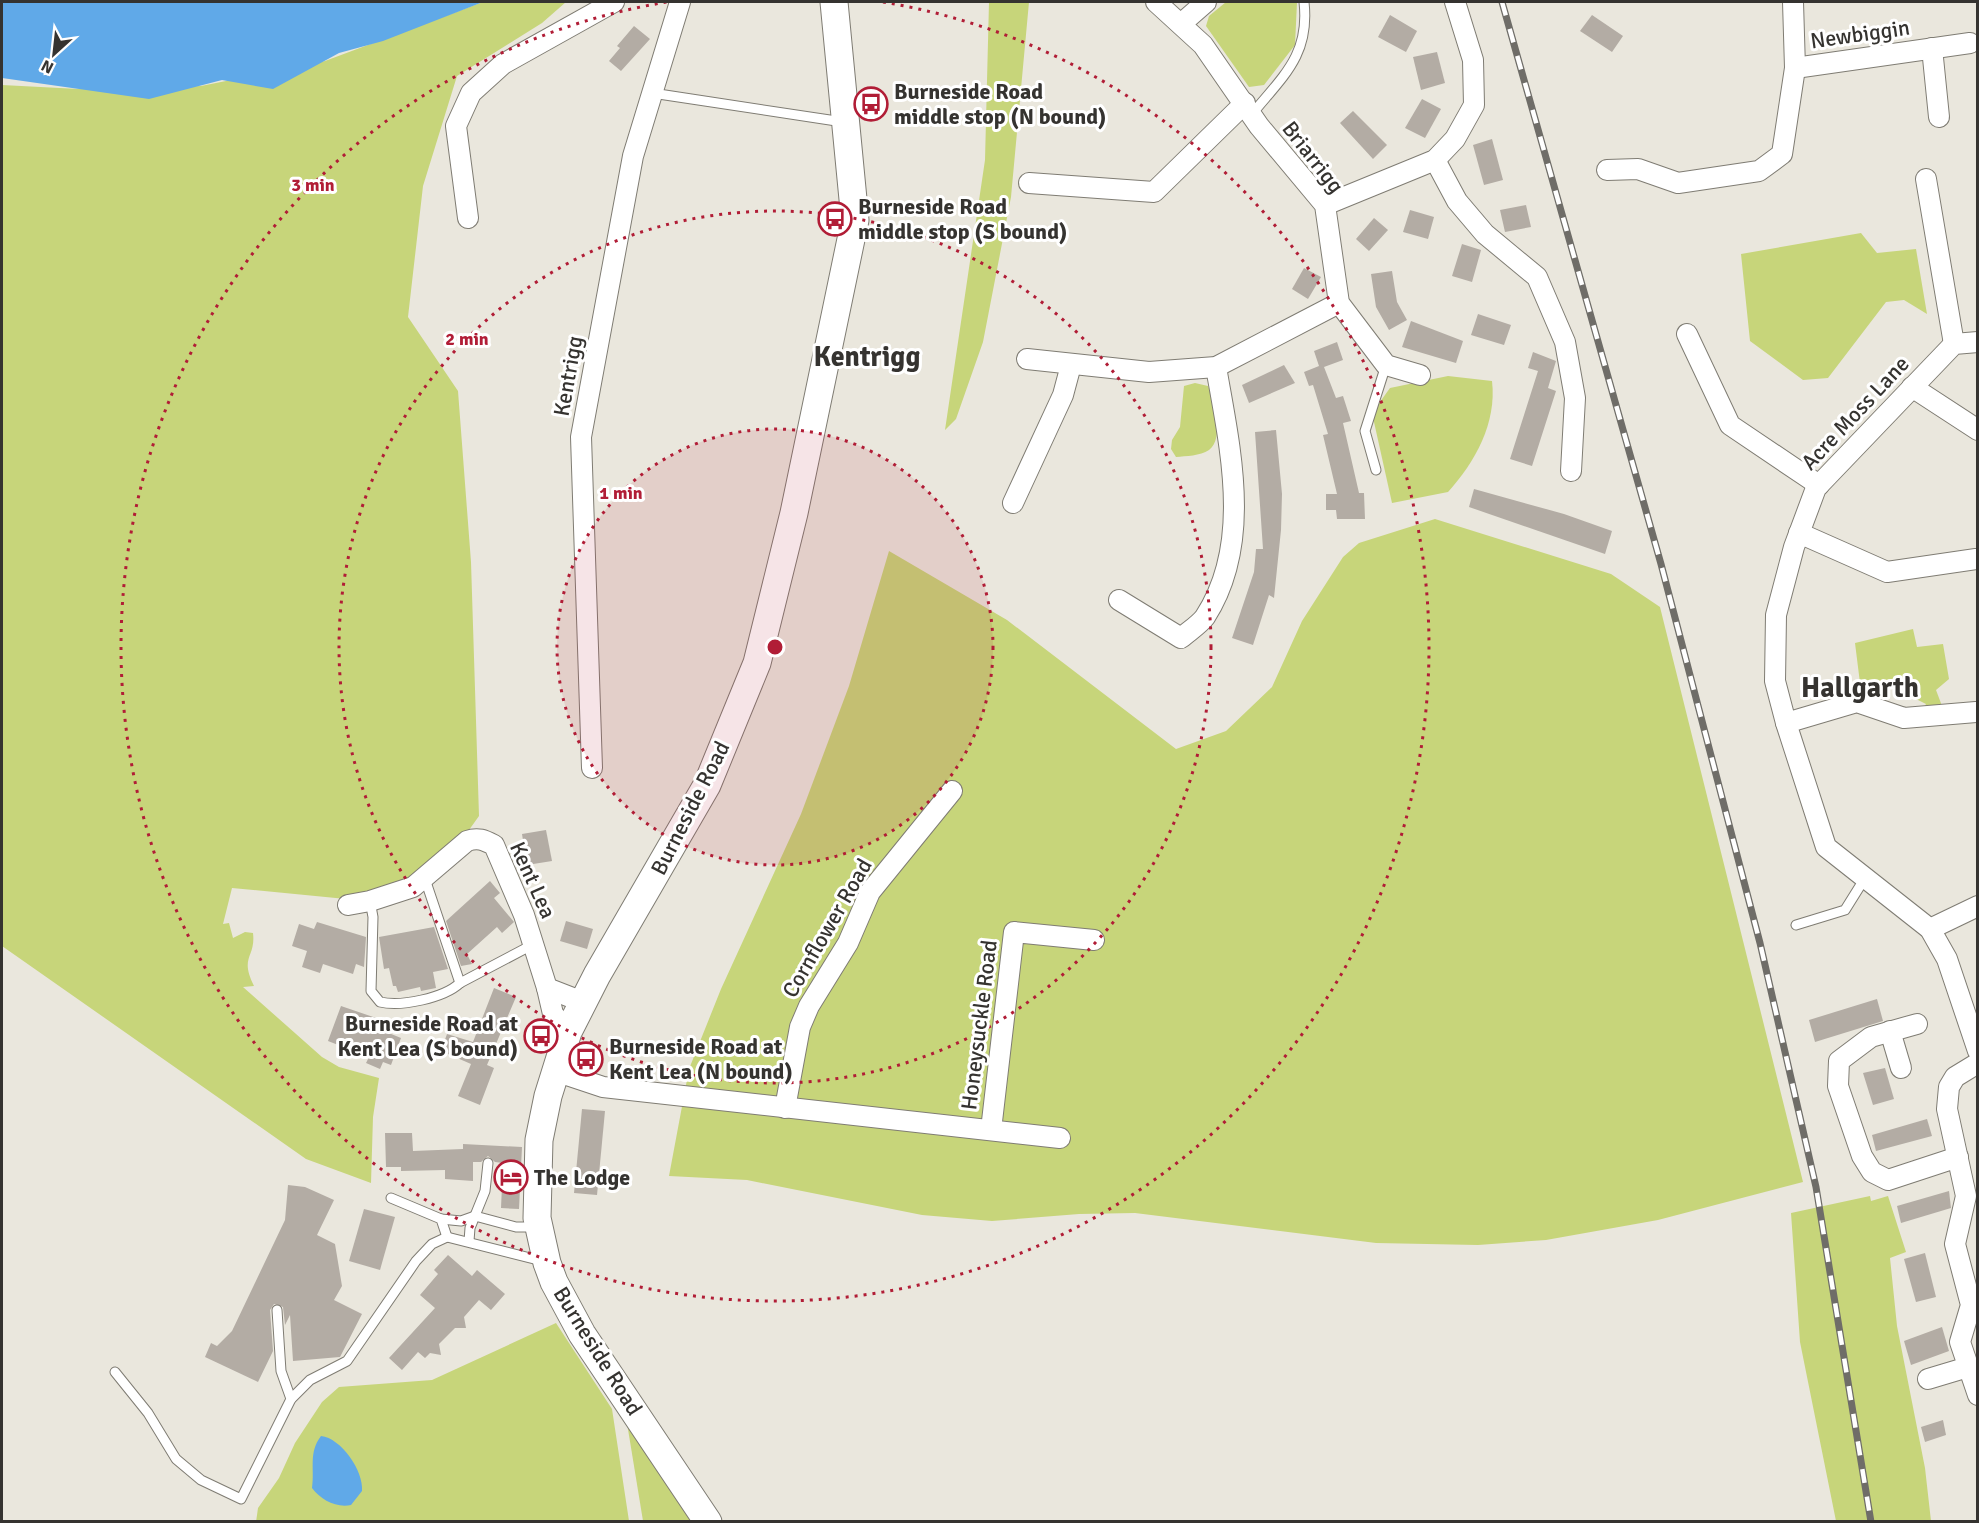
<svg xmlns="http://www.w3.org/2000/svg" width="1979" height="1523" viewBox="0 0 1979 1523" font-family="Signika,sans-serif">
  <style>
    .green { fill: #c7d57a }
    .water { fill: #60a9e8 }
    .building { fill: #b3aca4 }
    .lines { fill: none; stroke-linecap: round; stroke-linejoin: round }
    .lane-casing { stroke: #7f7c73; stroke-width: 11 }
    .street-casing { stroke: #7f7c73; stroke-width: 22 }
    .secondary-casing { stroke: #7f7c73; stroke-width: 29 }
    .lane { stroke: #fff; stroke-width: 9 }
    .street { stroke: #fff; stroke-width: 20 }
    .secondary { stroke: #fff; stroke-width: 27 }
    .rail-casing { stroke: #6f6d68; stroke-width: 7 }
    .rail { stroke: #fff; stroke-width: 4.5; stroke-dasharray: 14; stroke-linecap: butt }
    .ring { fill: none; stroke: #b11d36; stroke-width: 3; stroke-dasharray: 3 6 }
    .labels { text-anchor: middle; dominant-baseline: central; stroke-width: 6; stroke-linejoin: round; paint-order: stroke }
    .street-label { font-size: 22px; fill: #353330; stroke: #fff }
    .poi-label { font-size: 22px; font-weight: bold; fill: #353330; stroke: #fff; text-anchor: start }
    .district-label { font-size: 28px; font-weight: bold; fill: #353330; stroke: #fff }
    .centre { fill: #b11d36; stroke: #fff; stroke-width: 3 }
    .ring-label { font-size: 18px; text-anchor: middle; font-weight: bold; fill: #b11d36; stroke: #fff; stroke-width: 6; stroke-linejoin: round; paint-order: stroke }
  </style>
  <rect width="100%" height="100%" fill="#eae7dd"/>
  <g class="green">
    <path d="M483,2h83l-24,21 -85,53 -34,110 -15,131 50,74 13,171 8,254 -10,14 -58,51 -65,18 -114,-11 -9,36 6,-1 4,15 12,-6 8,1c3,25 -14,23 1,53l-11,1 79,70 17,10 40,11 -6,39 -2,66 -65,-24 -304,-213v-861l77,4 122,-3 124,-25z"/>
    <path d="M989,2h40l-18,195 -28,145 -27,77 -11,11 40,-270z"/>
    <path d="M1226,2h71l-2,43 -31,40 -15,2 -43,-61 3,-10z"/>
    <path d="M1861,233l16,20 39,-4 11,65 -23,-14 -18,2 -58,76 -25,2 -53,-39 -9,-87z"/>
    <path d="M1448,376l44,5c5,42 -17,81 -44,111l-56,11 -20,-90 18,-25z"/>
    <path d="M1195,383l13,3c6,15 17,52 1,64 -9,6 -23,6 -33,7l-5,-8 1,-9 8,-13 4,-41z"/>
    <path d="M1435,519l176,55 49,33 143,575 -145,38 -112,20 -68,5 -102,-2 -241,-30 -56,1 -87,7 -70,-6 -175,-35 -78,-4 20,-107 32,-80 80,-175 48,-128 40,-135 118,69 169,129 50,-18 46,-44 30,-66 41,-64 16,-14z"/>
    <path d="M1913,629l4,18 26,-3 6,35 -13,11 6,16 -21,7 5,-9 -38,-19 -11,16 -15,-2 -7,-56z"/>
    <path d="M1870,1196l1,5 17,-5 18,56 -16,6 7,68 28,142 6,53h-95l-36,-179 -9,-129z"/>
    <path d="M556,1323l56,86 17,112 -373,1 2,-14 21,-30 16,-35 27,-41 17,-15 93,-7z"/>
    <path d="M626,1417l65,104h-48z"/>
  </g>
  <g class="water">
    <path d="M2,2h481l-100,39 -44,12 -66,36 -51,-9 -73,19 -147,-21z"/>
    <path d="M321,1436c20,2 43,35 41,55l-11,14c-15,3 -30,-5 -39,-17 3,-19 -4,-35 9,-52z"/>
  </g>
  <g class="building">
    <path d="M1390,15l27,16 -11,21 -28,-15z"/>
    <path d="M1592,15l31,21 -11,16 -32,-21z"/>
    <path d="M634,26l16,13 -29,32 -12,-10 11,-13 -3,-2z"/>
    <path d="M1437,52l8,31 -24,7 -8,-33z"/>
    <path d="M1422,99l19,10 -16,29 -20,-10z"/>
    <path d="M1353,111l34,34 -14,14 -33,-36z"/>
    <path d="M1492,139l11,41 -19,5 -11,-40z"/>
    <path d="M1526,205l5,22 -26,5 -5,-22z"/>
    <path d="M1410,210l24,7 -6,22 -25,-7z"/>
    <path d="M1374,218l14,12 -19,21 -13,-12z"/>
    <path d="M1462,244l19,6 -9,32 -20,-6z"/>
    <path d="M1304,268l17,9 -13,22 -16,-10z"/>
    <path d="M1392,271l5,31 10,18 -18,10 -13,-23 -5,-33z"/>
    <path d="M1478,314l33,11 -7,20 -33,-10z"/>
    <path d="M1411,321l52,20 -7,22 -54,-16z"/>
    <path d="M1337,342l6,18 -19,7 12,31 7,-2 8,25 -8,2 16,70h5l1,26h-28l-1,-9h-10v-16h11l-14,-59 5,-1 -15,-49 -4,1 -5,-14 15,-6 -5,-15z"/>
    <path d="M1533,352l23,9 -8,27 8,3 -24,75 -22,-7 28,-88 -10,-3z"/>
    <path d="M1284,365l11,18 -46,20 -7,-18z"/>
    <path d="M1276,430l6,64 -1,36 -7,68 -5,-3 -16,50 -21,-7 22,-66 2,-23h7l-8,-117z"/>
    <path d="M1474,489l90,25 48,17 -7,23 -136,-47z"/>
    <path d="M546,830l6,31 -25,4 -5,-31z"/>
    <path d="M490,881l10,12 -6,5 20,24 -12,11 -5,-6 -30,27 5,10 -11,2 -15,-45z"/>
    <path d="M566,921l27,8 -6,20 -27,-8z"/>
    <path d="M317,922l49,15 -2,30 -8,-3 -3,10 -30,-10 -3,9 -18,-6 5,-16 -15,-5 7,-22 15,5z"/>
    <path d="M434,927l14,42 -15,3 3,16 -15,3 -1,-4 -22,5 -2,-6h-3l-4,-18 -5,1 -5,-32z"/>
    <path d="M494,988l22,9 -29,68 7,3 -14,37 -22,-9 13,-32 -30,-13 6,-17 26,8z"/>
    <path d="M1877,999l6,22 -68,21 -6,-22z"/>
    <path d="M341,1006l41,14 -3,9 22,9 -10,27 -8,-3 -3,7 -14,-6 3,-6 -41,-16z"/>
    <path d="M1885,1068l9,31 -21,6 -10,-32z"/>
    <path d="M582,1109l23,2 -8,84 -23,-2z"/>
    <path d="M1927,1119l5,17 -56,15 -4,-16z"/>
    <path d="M385,1133h27l1,18 50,-2v-5l59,3 -3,62 -18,-1 2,-45 -8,-1 -7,-6 -7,6h-8v19l-28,-2v-9l-44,1v-4h-15z"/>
    <path d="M288,1185l17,2 29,13 -17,35 18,9 7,42 -8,14 28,14 -22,43 -47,4 -3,-46 -5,10 -2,-18 -9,-3 -4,6 3,41 -15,31 -53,-25 6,-14 6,3 15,-15 53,-111z"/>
    <path d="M1949,1191l2,17 -50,15 -4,-17z"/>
    <path d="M364,1209l31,8 -15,53 -31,-9z"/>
    <path d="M1925,1253l11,44 -20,5 -12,-43z"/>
    <path d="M448,1255l24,21 5,-6 28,24 -14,16 -12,-10 -15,17 2,11h-11l-16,16 2,11 -11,-2 -5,5 -7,-6 -16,18 -13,-12 46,-50 -15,-13 18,-21 -4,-4z"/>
    <path d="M1942,1327l7,24 -38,14 -7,-24z"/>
    <path d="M1943,1420l3,15 -21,7 -4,-15z"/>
  </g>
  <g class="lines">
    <defs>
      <g id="lane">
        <path d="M652,93l191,29"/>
        <path d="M1252,114c31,-38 58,-59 52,-112"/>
        <path d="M1376,470l-11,-39 21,-66"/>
        <path d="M425,879l35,104"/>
        <path d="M370,901l3,16 -2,74 9,11c21,5 64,-4 80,-19l74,-39"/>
        <path d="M1796,925l49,-15 20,-32"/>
        <path d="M391,1198l50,21 6,18"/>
        <path d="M441,1219l20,2 14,-5 41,11h21"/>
        <path d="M469,1241l1,-13 15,-37 3,-28"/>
        <path d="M277,1310l4,61 10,28"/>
        <path d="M115,1372l33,41 28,46 25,21 40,19 50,-100 19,-19 37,-19 69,-100 16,-17 15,-7 95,24"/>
      </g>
      <g id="street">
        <path d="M1156,2l47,43 56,81 66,79 14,98 47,62 34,10"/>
        <path d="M1182,23l24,-21"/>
        <path d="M1932,48l7,69"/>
        <path d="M1795,68l175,-25"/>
        <path d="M1435,160l22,41 28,33 52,43 28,65 10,56 -4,73"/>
        <path d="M1607,170l31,-1 40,14 81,-12 23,-17 13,-86 -2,-66"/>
        <path d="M1926,179l28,165"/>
        <path d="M1029,183l125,9 91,-89"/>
        <path d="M1325,205l110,-45 20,-21 19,-34 -1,-45 -18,-58"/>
        <path d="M468,218l-12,-92 15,-33 32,-29 111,-62"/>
        <path d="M1687,334l43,91 89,60"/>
        <path d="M1978,342l-24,2 -138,144 -22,59 -18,68 -1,66 11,42 40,124 104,82 17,30 31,92"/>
        <path d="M1027,359l122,13 67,-5 123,-64"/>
        <path d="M1912,387l66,43"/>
        <path d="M1013,503l50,-108 8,-30"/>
        <path d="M1799,533l88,39 89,-13"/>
        <path d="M1119,600l62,38c8,-7 18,-13 24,-21 48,-74 25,-169 11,-250"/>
        <path d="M1786,723l71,-21 47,16 72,-6"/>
        <path d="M592,768l-11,-331 52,-281 47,-154"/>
        <path d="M348,905l22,-4 43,-14 54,-46c11,-4 17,-1 27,4l30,70 23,73 36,14"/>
        <path d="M1930,929l48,-23"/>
        <path d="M547,988l6,26 15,18"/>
        <path d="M1917,1024l-46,13 -32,24 -1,25 24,70 10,16 16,8 70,-23"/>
        <path d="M1890,1031l11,37"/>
        <path d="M1978,1063l-23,14 -6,10 -2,22 19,87 -11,48 16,61 -11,37 18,53"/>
        <path d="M555,1071l48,16 457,51"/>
        <path d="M785,1108l15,-81 9,-21 39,-63 22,-51 82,-101"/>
        <path d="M991,1130l23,-198 80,8"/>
        <path d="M1928,1379l40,-12"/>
      </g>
      <path id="secondary" d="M708,1522l-126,-188 -28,-52 -7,-19 -10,-45 2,-78 9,-44 20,-64 29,-57 110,-190 50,-122 37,-150 61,-293 -21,-218"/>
    </defs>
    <use href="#lane" class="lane-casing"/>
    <use href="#street" class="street-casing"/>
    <use href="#secondary" class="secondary-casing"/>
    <use href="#lane" class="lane"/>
    <use href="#street" class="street"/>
    <use href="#secondary" class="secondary"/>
    <defs>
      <path id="rail" d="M1502,2l159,562 99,379 56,244 55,335"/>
    </defs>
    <use href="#rail" class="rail-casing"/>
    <use href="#rail" class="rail"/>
  </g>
  <circle cx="775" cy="647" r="218" fill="#b11d36" fill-opacity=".12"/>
  <g class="ring">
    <circle cx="775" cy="647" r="218"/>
    <circle cx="775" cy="647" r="436"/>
    <path d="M883 2A654 654 0 1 1 667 2"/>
  </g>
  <defs>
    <symbol id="bus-ring" viewBox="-11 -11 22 22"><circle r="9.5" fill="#fff" stroke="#b11d36" stroke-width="1.5"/><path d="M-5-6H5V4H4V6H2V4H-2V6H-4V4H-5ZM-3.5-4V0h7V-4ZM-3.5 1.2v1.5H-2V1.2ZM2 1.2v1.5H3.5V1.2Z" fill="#b11d36"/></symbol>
    <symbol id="hotel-ring" viewBox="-11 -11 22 22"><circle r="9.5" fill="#fff" stroke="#b11d36" stroke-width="1.5"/><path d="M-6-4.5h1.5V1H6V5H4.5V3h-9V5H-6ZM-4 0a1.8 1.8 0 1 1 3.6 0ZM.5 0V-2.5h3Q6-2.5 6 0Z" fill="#b11d36"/></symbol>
  </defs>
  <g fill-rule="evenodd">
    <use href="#bus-ring" x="852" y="85" width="38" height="38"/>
    <use href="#bus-ring" x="816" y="200" width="38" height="38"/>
    <use href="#bus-ring" x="522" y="1017" width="38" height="38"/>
    <use href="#bus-ring" x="567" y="1040" width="38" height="38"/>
    <use href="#hotel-ring" x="492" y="1158" width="38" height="38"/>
  </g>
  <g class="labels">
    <g class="street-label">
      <text transform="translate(1860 34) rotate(-8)">Newbiggin</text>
      <text transform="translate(1313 157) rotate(52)">Briarrigg</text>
      <text transform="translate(568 376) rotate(-80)">Kentrigg</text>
      <text transform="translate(1855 413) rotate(-47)">Acre Moss Lane</text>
      <text transform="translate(690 808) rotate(-63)">Burneside Road</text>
      <text transform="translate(533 880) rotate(66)">Kent Lea</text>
      <text transform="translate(827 928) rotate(-60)">Cornflower Road</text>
      <text transform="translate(979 1025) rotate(-83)">Honeysuckle Road</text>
      <text transform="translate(598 1351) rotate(58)">Burneside Road</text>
    </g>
    <g class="poi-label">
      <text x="894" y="91">Burneside Road<tspan x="894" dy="25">middle stop (N bound)</tspan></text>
      <text x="858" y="206">Burneside Road<tspan x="858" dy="25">middle stop (S bound)</tspan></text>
      <text x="518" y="1023" text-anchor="end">Burneside Road at<tspan x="518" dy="25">Kent Lea (S bound)</tspan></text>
      <text x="609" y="1046">Burneside Road at<tspan x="609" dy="25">Kent Lea (N bound)</tspan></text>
      <text x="534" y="1177">The Lodge</text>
    </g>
    <g class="district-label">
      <text x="867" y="357">Kentrigg</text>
      <text x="1860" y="688">Hallgarth</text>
    </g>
  </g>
  <circle cx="775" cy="647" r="9" class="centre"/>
  <g class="ring-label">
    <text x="313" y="191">3 min</text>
    <text x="467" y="345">2 min</text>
    <text x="621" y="499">1 min</text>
  </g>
  <rect width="1979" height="1523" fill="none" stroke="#353330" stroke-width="6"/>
  <g transform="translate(54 54) rotate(207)" stroke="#ffffff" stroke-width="4.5" paint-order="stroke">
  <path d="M0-4.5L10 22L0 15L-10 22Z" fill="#353330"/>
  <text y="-9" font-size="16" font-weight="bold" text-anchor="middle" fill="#353330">N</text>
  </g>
</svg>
